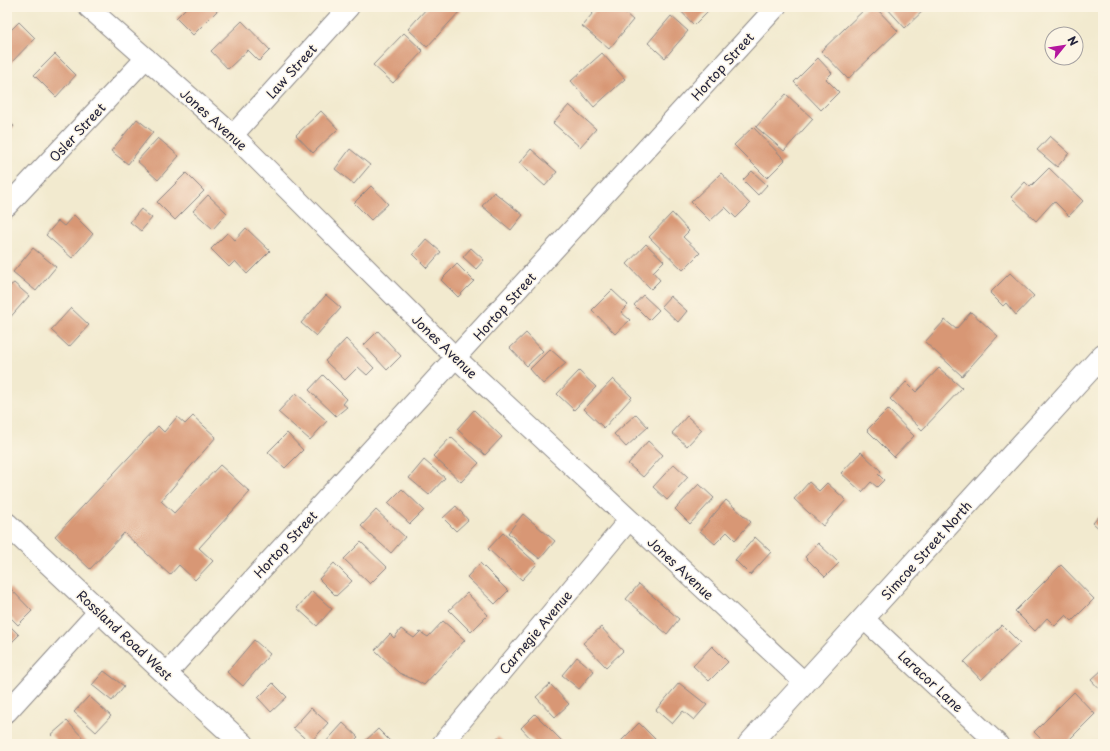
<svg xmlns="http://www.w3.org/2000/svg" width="1110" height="751" viewBox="0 0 1110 751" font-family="'Playpen Sans',sans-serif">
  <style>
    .building { fill: #d89775 }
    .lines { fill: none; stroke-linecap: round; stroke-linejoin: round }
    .minor-casing { stroke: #8a8685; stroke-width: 22 }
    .secondary-casing { stroke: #8a8685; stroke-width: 24 }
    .minor { stroke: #fff; stroke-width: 20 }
    .secondary { stroke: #fff; stroke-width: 22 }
    .labels { text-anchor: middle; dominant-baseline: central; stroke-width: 3; stroke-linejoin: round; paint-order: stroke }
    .street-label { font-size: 13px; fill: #22223b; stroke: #fcf5e5 }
  </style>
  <rect width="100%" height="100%" fill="#fcf5e5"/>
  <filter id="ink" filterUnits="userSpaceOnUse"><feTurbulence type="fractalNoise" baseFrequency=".025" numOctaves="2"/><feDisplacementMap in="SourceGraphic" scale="8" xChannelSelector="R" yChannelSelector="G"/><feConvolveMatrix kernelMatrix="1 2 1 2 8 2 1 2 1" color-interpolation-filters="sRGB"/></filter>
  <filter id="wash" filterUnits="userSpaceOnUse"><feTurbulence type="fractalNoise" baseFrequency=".012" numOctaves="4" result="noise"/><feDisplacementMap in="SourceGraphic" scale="16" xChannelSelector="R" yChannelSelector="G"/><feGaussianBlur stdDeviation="0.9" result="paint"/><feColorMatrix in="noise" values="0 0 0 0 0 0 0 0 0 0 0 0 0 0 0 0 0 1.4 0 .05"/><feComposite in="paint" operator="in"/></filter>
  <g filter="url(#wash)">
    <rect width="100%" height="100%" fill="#f2eacf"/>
    <g id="blocks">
      <g class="building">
        <path d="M187,7h34l-28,28 -17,-17z"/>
        <path d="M428,7h28l4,4 -33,36 -19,-18z"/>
        <path d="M598,7h20l15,13 -24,29 -27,-23z"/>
        <path d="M677,7h35l-18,18z"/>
        <path d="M867,7h8l23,24 -50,48 -27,-28z"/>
        <path d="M886,7h41l-22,21z"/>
        <path d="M671,16l17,15 -23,27 -17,-15z"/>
        <path d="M242,21l28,29 -11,11 -11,-11 -20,19 -17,-18z"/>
        <path d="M19,22l16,16 -26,27 -2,-1v-30z"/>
        <path d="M404,33l19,18 -30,32 -20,-18z"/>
        <path d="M602,53l23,26 -31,28 -23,-26z"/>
        <path d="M55,54l21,21 -20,22 -22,-22z"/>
        <path d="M818,58l14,15 -6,6 13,13 -18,18 -27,-28z"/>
        <path d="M786,94l27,25 -29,32 -28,-24z"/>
        <path d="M569,105l27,24 -16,18 -27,-24z"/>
        <path d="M321,111l17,18 -25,24 -17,-18z"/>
        <path d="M137,119l16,13 -25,32 -17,-13z"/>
        <path d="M7,120l7,6 -7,8z"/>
        <path d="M753,127l32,33 -18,18 -33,-33z"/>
        <path d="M1050,136l19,17 -12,14 -20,-17z"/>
        <path d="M158,138l21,18 -21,24 -21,-19z"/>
        <path d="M350,149l20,16 -16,19 -19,-15z"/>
        <path d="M531,149l26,23 -12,14 -26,-23z"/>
        <path d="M1049,168l34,33 -14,15 -15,-15 -18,20 -25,-24 14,-15 5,5z"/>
        <path d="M752,171l15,14 -9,10 -15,-15z"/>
        <path d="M186,173l18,18 -29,29 -18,-18z"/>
        <path d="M721,173l29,31 -14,14 -11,-11 -15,14 -19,-19z"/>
        <path d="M371,186l17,18 -17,16 -17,-17z"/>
        <path d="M494,192l29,23 -12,15 -29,-24z"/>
        <path d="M208,195l19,18 -14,16 -20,-18z"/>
        <path d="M141,209l11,9 -11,13 -11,-9z"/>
        <path d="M672,213l17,18 -6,6 17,16 -17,17 -34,-33z"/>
        <path d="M74,215l19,19 -21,24 -26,-23 12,-14 6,5z"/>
        <path d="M246,228l24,23 -23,23 -12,-13 -6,6 -18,-18 16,-16 8,7z"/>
        <path d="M426,239l15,13 -14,16 -14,-14z"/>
        <path d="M646,244l18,17 -11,11 7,8 -9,9 -24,-25z"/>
        <path d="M33,248l23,19 -20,24 -23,-19z"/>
        <path d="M471,248l13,12 -8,9 -13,-12z"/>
        <path d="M457,264l17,17 -16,16 -17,-17z"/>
        <path d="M1010,273l24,23 -18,19 -10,-12 -3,3 -13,-13z"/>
        <path d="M14,283l15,13 -22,25v-33z"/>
        <path d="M612,290l16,15 -7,7 9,8 -15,14 -23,-24z"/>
        <path d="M326,295l15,13 -25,28 -15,-13z"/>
        <path d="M643,295l16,15 -10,10 -15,-15z"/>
        <path d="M670,296l17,15 -9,11 -17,-16z"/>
        <path d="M71,308l18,17 -20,22 -18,-17z"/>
        <path d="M971,312l27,24 -36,40 -37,-34 20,-22 11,9z"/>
        <path d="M378,331l23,25 -14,14 -23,-25z"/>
        <path d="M526,333l17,18 -16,15 -17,-18z"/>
        <path d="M346,339l28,29 -7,7 -9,-8 -13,13 -20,-19z"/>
        <path d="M550,349l16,14 -23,21 -13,-15z"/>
        <path d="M939,368l23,20 -40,42 -32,-31 16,-17 10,10z"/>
        <path d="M579,371l17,16 -22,23 -17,-16z"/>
        <path d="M323,375l24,24 -4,5 4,3 -11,9 -27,-26z"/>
        <path d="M613,379l19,18 -28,31 -20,-19z"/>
        <path d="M296,393l31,28 -17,19 -32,-28z"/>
        <path d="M888,409l26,27 -20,21 -27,-27z"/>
        <path d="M474,410l28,27 -17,18 -28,-26z"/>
        <path d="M636,414l12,13 -22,20 -12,-13z"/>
        <path d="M193,416l23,21 -55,64 13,12 46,-48 30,27 -51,56 14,13 -18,19 -16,-15 -9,10 -46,-42 -34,36 -35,-33 103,-110 6,6 13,-15 8,7z"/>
        <path d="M687,416l15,14 -15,16 -15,-13z"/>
        <path d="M287,433l16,17 -18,18 -17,-16z"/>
        <path d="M451,437l28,26 -18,19 -28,-26z"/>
        <path d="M648,441l15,14 -20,22 -15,-13z"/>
        <path d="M861,452l20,19 -3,3 6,6 -7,7 -6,-5 -9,10 -21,-19z"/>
        <path d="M424,460l21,18 -16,17 -20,-17z"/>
        <path d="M674,464l14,13 -21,23 -14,-13z"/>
        <path d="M809,482l10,9 8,-8 19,17 -23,26 -29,-27z"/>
        <path d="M699,484l15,14 -24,26 -15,-15z"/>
        <path d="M402,489l22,21 -14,14 -22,-21z"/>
        <path d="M726,500l25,22 -16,18 -8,-8 -12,12 -15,-13z"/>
        <path d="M456,506l12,14 -12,11 -13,-13z"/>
        <path d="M376,510l29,27 -14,16 -30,-27z"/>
        <path d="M1103,512v20l-10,-9z"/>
        <path d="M523,514l32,27 -15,18 -32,-26z"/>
        <path d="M503,533l34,31 -15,16 -34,-31z"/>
        <path d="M755,537l16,15 -21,23 -15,-15z"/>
        <path d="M361,542l26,25 -17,17 -26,-25z"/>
        <path d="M818,543l21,20 -14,14 -20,-20z"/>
        <path d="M334,563l18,18 -16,15 -17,-17z"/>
        <path d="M480,563l28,28 -13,13 -28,-27z"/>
        <path d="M1061,565l33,34 -22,22 -6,-6 -11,11 -8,-8 -12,13 -20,-20z"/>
        <path d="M639,584l40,35 -12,15 -41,-35z"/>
        <path d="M10,588l22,23 -14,14 -11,-11v-24z"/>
        <path d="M312,591l20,18 -15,17 -20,-18z"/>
        <path d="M467,593l21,22 -17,17 -22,-22z"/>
        <path d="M443,621l22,19 -41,45 -7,-4 -18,-8 -24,-23 15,-16 4,4 7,-9 13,9 6,-6 8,5z"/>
        <path d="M7,623l12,12 -12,12z"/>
        <path d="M1002,625l18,18 -39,37 -17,-18z"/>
        <path d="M601,627l22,24 -17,16 -23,-24z"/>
        <path d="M254,640l16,14 -27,32 -16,-14z"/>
        <path d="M712,646l16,16 -19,19 -16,-15z"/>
        <path d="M577,657l17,14 -15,18 -17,-14z"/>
        <path d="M1103,669v24l-12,-13z"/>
        <path d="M104,671l20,15 -12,15 -20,-16z"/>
        <path d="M273,683l14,14 -16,15 -13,-14z"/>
        <path d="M679,683l28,22 -13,15 -11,-9 -11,13 -16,-14z"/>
        <path d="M550,684l19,20 -14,13 -19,-20z"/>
        <path d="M1074,692l21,22 -30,30h-19l-12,-12z"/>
        <path d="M89,696l22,20 -15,16 -22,-20z"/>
        <path d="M311,708l17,15 -18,20 -17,-15z"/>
        <path d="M535,714l30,30h-29l-15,-16z"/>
        <path d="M67,721l20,21 -2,2h-25l-9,-9z"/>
        <path d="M343,723l15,14 -7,7h-27z"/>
        <path d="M639,723l21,21h-42z"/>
        <path d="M378,729l13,13 -2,2h-25l-1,-1z"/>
        <path d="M498,737l8,7h-14z"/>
      </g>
    </g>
  </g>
  <g filter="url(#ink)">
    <use href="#blocks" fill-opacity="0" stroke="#8a8685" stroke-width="1"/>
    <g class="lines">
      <defs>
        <g id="minor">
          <path d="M88,7l145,128 223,223 349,325"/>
          <path d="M233,135l116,-128"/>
          <path d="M7,206l139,-148"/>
          <path d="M864,619l134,125"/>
          <path d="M166,674l610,-667"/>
          <path d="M7,712l92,-101"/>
          <path d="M442,744l187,-224"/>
        </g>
        <g id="secondary">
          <path d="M7,524l159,150 77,70"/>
          <path d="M749,744l354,-389"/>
        </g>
      </defs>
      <use href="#minor" class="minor-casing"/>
      <use href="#secondary" class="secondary-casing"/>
      <use href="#minor" class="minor"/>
      <use href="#secondary" class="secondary"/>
    </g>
  </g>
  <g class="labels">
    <g class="street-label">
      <text transform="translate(722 66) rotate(-48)">Hortop Street</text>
      <text transform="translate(291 71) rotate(-48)">Law Street</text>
      <text transform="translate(214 119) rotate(42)">Jones Avenue</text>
      <text transform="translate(77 132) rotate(-47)">Osler Street</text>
      <text transform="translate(504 306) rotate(-48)">Hortop Street</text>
      <text transform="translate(445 346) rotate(44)">Jones Avenue</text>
      <text transform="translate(285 544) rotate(-47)">Hortop Street</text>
      <text transform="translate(926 550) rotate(-48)">Simcoe Street North</text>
      <text transform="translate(681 568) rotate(43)">Jones Avenue</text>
      <text transform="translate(535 632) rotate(-50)">Carnegie Avenue</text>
      <text transform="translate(125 635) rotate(43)">Rossland Road West</text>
      <text transform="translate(931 681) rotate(43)">Laracor Lane</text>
    </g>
  </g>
  <rect width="1110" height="751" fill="none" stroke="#fcf5e5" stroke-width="24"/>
  <g transform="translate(1064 46) rotate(60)"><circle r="19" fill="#fcf5e5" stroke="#a5a1a1"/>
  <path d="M0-3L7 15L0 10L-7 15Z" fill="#b5179e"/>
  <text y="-6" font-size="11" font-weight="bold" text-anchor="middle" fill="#22223b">N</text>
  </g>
</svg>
